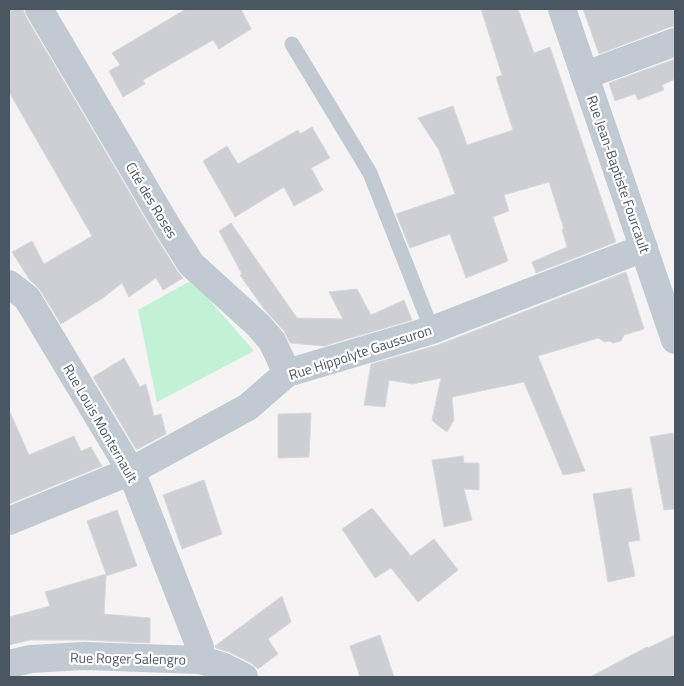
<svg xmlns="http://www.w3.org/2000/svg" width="684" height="686" viewBox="0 0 684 686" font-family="'Titillium Web',sans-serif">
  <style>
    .green { fill: #c3f1d5 }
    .building { fill: #cdcfd5; stroke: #d7d9de }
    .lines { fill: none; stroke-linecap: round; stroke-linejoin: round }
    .service { stroke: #c1cad2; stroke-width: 15 }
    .minor { stroke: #c1cad2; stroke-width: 28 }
    .labels { text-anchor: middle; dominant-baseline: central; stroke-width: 4.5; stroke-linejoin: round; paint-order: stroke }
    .street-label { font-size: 14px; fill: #4a5661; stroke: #fff }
  </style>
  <rect width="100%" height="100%" fill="#f5f3f3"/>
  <path class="green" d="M192,280l62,71 -97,51 -19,-92z"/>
  <g class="building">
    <path d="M9,9h14l3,8 128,217 24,38 5,6 -20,12 -7,-12 -27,19 -7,-14 -19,15 -42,26 -21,-34 -11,-11 -17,-27 20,-11 12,23 48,-28 -83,-144z"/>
    <path d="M186,9h55l10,20 -32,20 -6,-9 -70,40 2,4 -22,13 -14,-26 11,-6 -8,-12z"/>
    <path d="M481,9h37l16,44 16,-6 66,195 -80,31 -4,-11 35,-15 -5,-18h2l-15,-47 -45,13 5,16 -16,6 15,44 -42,17 -16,-44 -40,14 -14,-34 59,-20 -16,-44 -21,-32 35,-12 14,39 46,-15 -17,-53 6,-2z"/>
    <path d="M583,9h92v18h-5l-71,27z"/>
    <path d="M675,59v20l-13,6 2,5 -26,10 -3,-6 -20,7 -6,-18z"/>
    <path d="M312,127l18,31 -19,10 12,22 -29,16 -10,-19 -49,30 -32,-56 24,-15 11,18 60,-34 2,4z"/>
    <path d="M231,223l66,95 46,1 -14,-27 28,-3 14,26 33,-15 8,20 -88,26 -34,-3 -6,-12 -20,-22 -24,-34 2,-1 -23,-43z"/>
    <path d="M626,272l18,57 -20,6 -3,6 -8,2 -4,-2 -4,1 -7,-4 -60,18 47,115 -22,4 -39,-93 -72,15 2,23 -7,12 -11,-8 -4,-4 9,-42 -28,6 -24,-4 -4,27 -21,-2 7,-41 67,-19z"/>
    <path d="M124,358l16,29 6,-3 8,32 7,-2 5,20 -28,15h-2l-43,-72z"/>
    <path d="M9,410l20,45 45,-19 7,15 10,-4 11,19 -93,38z"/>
    <path d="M311,413l-2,44 -31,1v-44z"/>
    <path d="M673,433l2,14v62l-11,1 -14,-73z"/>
    <path d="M463,456l1,7h15v27l-15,-1 8,31 -28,7 -12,-67z"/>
    <path d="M204,480l18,54 -40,15 -19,-54z"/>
    <path d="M631,488l9,52 -12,2 7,34 -27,6 -15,-88z"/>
    <path d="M372,508l39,48 23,-17 24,31 -40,32 -27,-34 -16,10 -33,-49z"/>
    <path d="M117,510l20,56 -31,10 -2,38 46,4v25l-65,-3h-55l-21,5v-28l41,-11 -5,-14 61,-18 -19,-53z"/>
    <path d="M282,596l9,26 -23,17 10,15 -20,15 -7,-6 -22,-11 -13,-4 -1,-2z"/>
    <path d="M380,635l14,42h-34l-10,-31z"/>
    <path d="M675,635v42h-85l57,-30 1,1z"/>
  </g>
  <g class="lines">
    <path class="service" d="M292,44l78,129 62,157"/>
    <g class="minor">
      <path d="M39,9l128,217 24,38 67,61 14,16 15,32"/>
      <path d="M562,9l113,331"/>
      <path d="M586,75l89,-33"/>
      <path d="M9,284l18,14 104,173 69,176v13"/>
      <path d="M9,521l122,-50 117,-64 39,-34 145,-43 212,-82"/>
      <path d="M9,664l22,-5 53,-3 116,4 22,6 22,11"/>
    </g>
  </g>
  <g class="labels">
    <g class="street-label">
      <text transform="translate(619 174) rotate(71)">Rue Jean-Baptiste Fourcault</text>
      <text transform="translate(152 200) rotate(59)">Cité des Roses</text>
      <text transform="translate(360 352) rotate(-18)">Rue Hippolyte Gaussuron</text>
      <text transform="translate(101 423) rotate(60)">Rue Louis Monternault</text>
      <text transform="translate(128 658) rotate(1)">Rue Roger Salengro</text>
    </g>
  </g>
  <rect width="684" height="686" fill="none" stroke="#4a5661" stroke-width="20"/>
</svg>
